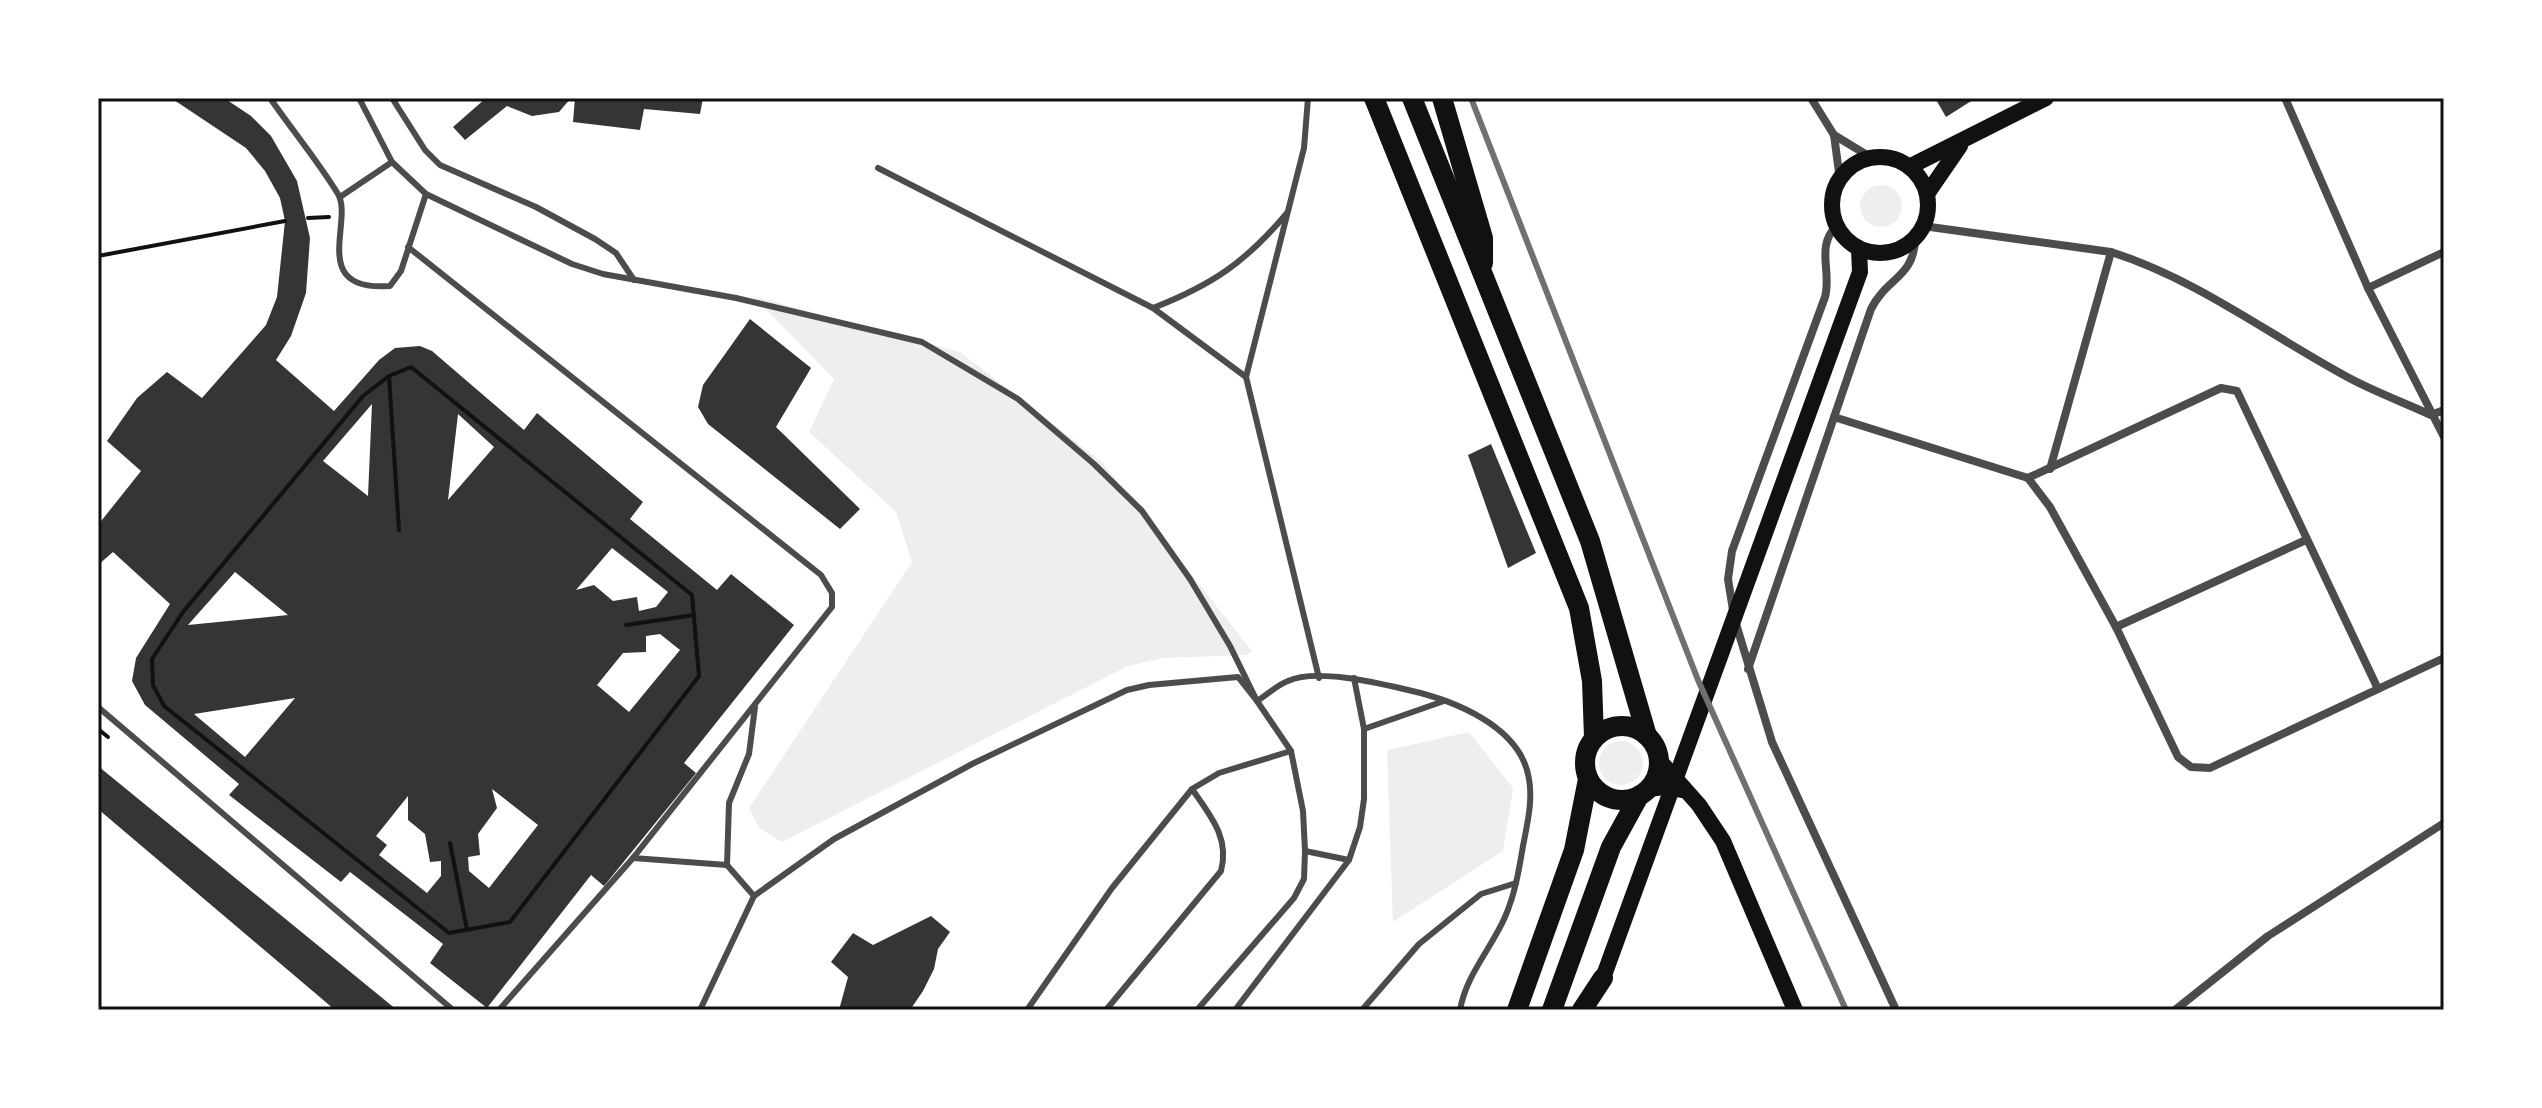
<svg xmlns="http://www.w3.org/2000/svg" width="2542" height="1108" viewBox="0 0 2542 1108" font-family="Raleway,sans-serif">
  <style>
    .green { fill: #eee }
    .building { fill: #353535; fill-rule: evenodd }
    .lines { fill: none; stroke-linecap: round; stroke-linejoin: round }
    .path { stroke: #111; stroke-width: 4 }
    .service { stroke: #4c4c4c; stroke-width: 6 }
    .minor { stroke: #4c4c4c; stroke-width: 8 }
    .secondary { stroke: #111; stroke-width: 16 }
    .primary { stroke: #111; stroke-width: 20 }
    .rail { stroke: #707070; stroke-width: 6 }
    .neatline { fill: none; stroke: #111; stroke-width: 3 }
  </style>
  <rect width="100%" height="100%" fill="#fff"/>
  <g class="green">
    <circle cx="1881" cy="206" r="21"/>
    <path d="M753,296l207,56 142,110 150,189 -6,4 -83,3 -35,8 -346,176 -23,-14 -10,-20 163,-246 -16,-50 -87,-80 25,-53z"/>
    <path d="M1469,732l44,56 -10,63 -110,71 -6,-172z"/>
    <circle cx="1621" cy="763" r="22"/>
  </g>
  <g class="building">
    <path d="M171,98h53l27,18 20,20 26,45 13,57 -4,55 -15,43 -15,24 58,51 45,-51 16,-12 25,-2 12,5 92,79 13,-17 106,89 -13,17 87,71 14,-16 63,51 -110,138 12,10 -92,113 -13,-11 -104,133 -57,-45 13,-19 -93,-72 -9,10 -112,-87 10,-11 -94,-79 -13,-24 4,-23 34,-54 -57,-52 -15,13v-40l43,-54 -34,-30 30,-43 30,-26 35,26 64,-73 11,-28 8,-76 -5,-23 -15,-27 -19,-23zM372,404l-4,92 -45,-35zM458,414l36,33 -46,53zM612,548l56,44 -12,15 -17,4 -2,-14 -24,4 -19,-16 -18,5zM235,572l53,43 -100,10zM660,634l20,16 -51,62 -32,-27 26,-32 23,-1v-16zM295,698l-50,59 -51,-43zM492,789l46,36 -49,63 -20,-17 -1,-14 12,-2 -2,-21 19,-26zM408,796v24l17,14 5,28 11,-1v15l-14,17 -48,-38 8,-10 -11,-9z"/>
    <path d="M486,98h85l-12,14 -27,4 -25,-10 -42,34 -12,-13z"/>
    <path d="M575,98h128l-3,16 -56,-5 -4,21 -67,-8z"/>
    <path d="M1935,98h41l-30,19z"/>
    <path d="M750,319l61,49 -35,59 84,82 -20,20 -132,-105 -10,-17 5,-22z"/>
    <path d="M1491,444l45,109 -28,15 -40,-113z"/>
    <path d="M98,766l299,244h-62l-237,-201z"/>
    <path d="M931,916l19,16 -12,17 -4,20 -11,22 -13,19h-71l9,-33 -17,-15 22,-29 20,12z"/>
  </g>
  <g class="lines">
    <g class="path">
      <path d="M308,218l21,-1"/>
      <path d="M98,256l187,-35"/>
      <path d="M411,367l281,228 7,81 -189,246 -61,11 -285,-227 -11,-21 -1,-26 31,-47 180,-216 26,-20z"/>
      <path d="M389,376l10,154"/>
      <path d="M626,625l68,-10"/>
      <path d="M98,729l10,8"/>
      <path d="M450,843l17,87"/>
    </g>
    <g class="service">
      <path d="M270,98c22,32 48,63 68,96 16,27 -30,98 52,92l11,-15 25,-77"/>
      <path d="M359,98l33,64 34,32 146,70 31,10 133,24 186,44 96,57 76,65 48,47 48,68 40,67 27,55 34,50 12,60 2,40 -1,28 -10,19 -97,112"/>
      <path d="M392,98l33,52 15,15 96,42 59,32 21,14 18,27"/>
      <path d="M1308,98l-4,50 -58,229 73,301"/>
      <path d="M878,168l275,140c59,-23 93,-46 134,-95"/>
      <path d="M340,197l52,-35"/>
      <path d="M408,247l413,328 11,18v14l-199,251 -134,152"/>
      <path d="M1153,308l93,69"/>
      <path d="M98,707l355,303"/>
      <path d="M1364,729l80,-28"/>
      <path d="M1305,851l44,9"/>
      <path d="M633,858l94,7 27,31"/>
      <path d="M727,865l2,-62 20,-49 6,-47"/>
      <path d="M700,1010l54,-114 80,-57 138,-75 155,-74 22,-5 89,-8 19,24c10,-6 20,-16 31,-20 28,-13 90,2 120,9 45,10 113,36 121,89 4,22 -2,46 -6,67 -4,24 -8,48 -18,71 -14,32 -39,58 -45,93"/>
      <path d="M1027,1010l85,-122 80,-99 27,-16 72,-22"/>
      <path d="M1106,1010l115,-139c9,-33 -11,-56 -29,-82"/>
      <path d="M1235,1010l114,-150 11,-33 4,-28v-70l-10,-51"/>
      <path d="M1362,1010l57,-66 62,-50 35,-11"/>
    </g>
    <g class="minor">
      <path d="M1811,98l23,37 6,45"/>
      <path d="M2285,98l83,190 76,149"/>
      <path d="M1834,135l38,23"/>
      <path d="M1923,226l188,26c88,28 161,85 242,128 25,13 52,23 78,35l13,-5"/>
      <path d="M2368,288l76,-36"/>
      <path d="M1834,417l194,61 22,29 66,120 62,130 13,10 19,1 234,-110"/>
      <path d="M2050,469l61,-217"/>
      <path d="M2028,478l193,-90 16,3 141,298"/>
      <path d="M1733,610l-5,-31 4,-28 93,-254c7,-26 -10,-50 12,-72"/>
      <path d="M1736,624l36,118 124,268"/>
      <path d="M2116,627l190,-87"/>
      <path d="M1748,669l123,-360c15,-31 44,-32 44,-71"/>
      <path d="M2175,1010l93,-74 176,-113"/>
    </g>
    <g class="secondary">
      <circle cx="1880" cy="205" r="48"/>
      <path d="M1909,167l137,-69"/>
      <path d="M1927,194l33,-48"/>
      <path d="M1659,760l40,45 24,36 72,169"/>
      <path d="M1648,789l17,-2 18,3"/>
      <path d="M1603,978l257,-706 -1,-23"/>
    </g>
    <g class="primary">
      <path d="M1374,98l205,510 13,73 2,57"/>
      <path d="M1412,98l178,443 57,195"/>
      <path d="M1442,98l41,140v25"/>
      <circle cx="1622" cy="763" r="37"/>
      <path d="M1517,1010l57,-160 14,-71"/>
      <path d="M1552,1010l59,-163 28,-51"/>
      <path d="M1582,1010l21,-32"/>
    </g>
    <path class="rail" d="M1471,98l227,582 148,330"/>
  </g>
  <rect width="2542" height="1108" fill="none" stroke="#ffffff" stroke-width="200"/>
  <rect x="100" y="100" width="2342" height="908" class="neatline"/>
</svg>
